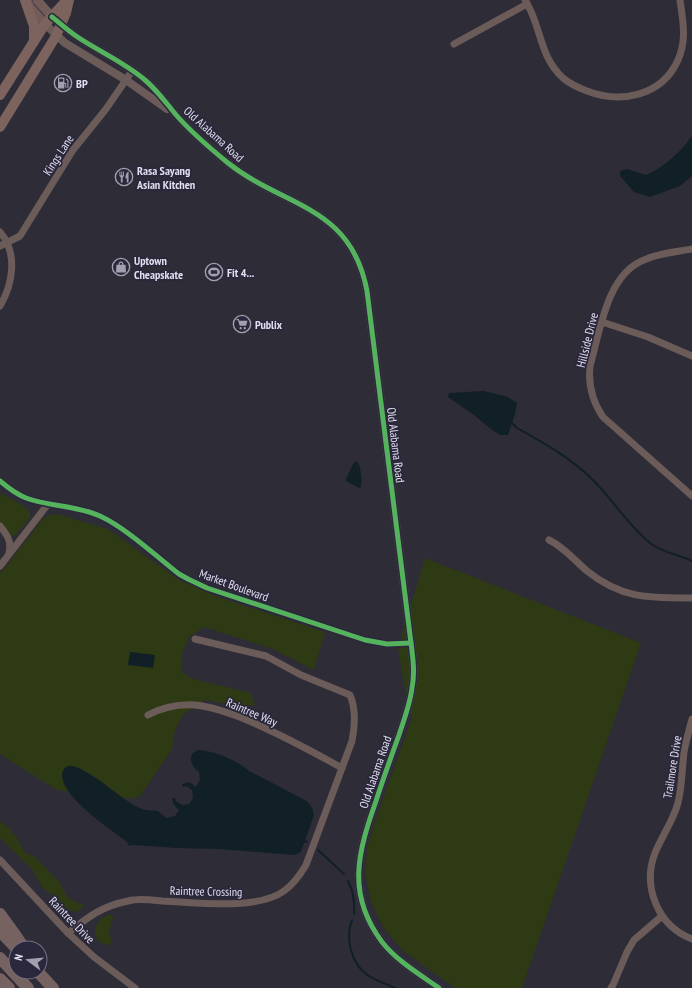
<svg xmlns="http://www.w3.org/2000/svg" width="692" height="988" viewBox="0 0 692 988" font-family="'PT Sans Narrow',sans-serif">
  <style>
    .green { fill: #2e3a14 }
    .water { fill: #111f26 }
    .lines { fill: none; stroke-linecap: round; stroke-linejoin: round }
    .stream { stroke: #111f26; stroke-width: 2 }
    .minor { stroke: #6b5b59; stroke-width: 7 }
    .tertiary { stroke: #6b5b59; stroke-width: 8 }
    .secondary { stroke: #725c59; stroke-width: 9 }
    .primary { stroke: #7c635e; stroke-width: 10 }
    .motorway { stroke: #766260; stroke-width: 12 }
    .cycleway-casing { stroke: #2b273c; stroke-width: 8 }
    .cycleway { stroke: #56b35d; stroke-width: 5 }
    .labels { text-anchor: middle; dominant-baseline: central; stroke-width: 3.5; stroke-linejoin: round; paint-order: stroke }
    .poi-label { font-size: 12px; font-weight: bold; fill: #e0dfed; stroke: #2b273c; text-anchor: start }
    .street-label { font-size: 12px; fill: #e0dfed; stroke: #2b273c }
  </style>
  <rect width="100%" height="100%" fill="#2e2c37"/>
  <g class="green">
    <path d="M0,493l24,13 6,6v6l-14,17 -4,1 -12,-13z"/>
    <path d="M53,514l8,1 47,14 71,51 39,17 107,35 -11,38 -41,-21 -69,-22 -15,10 -7,16 -1,19 12,7 58,14 4,12 -12,2 -38,-7 -22,15 -8,15 -3,19 -31,46 -7,4 -77,-9 -57,-36v-180l39,-50 6,-7z"/>
    <path d="M425,558l216,85 -119,345h-67l-52,-37 -20,-24 -12,-25 -6,-28 2,-26 8,-27 37,-103 -9,-39 -5,-32z"/>
    <path d="M0,822c12,6 19,19 24,30l11,5 24,25 9,16 16,7 -6,7 -10,-2 -10,-11 -15,-11 -12,-20 -31,-30z"/>
    <path d="M110,914l3,4 -4,14 3,11 -2,2c-20,-1 -20,-25 0,-31z"/>
  </g>
  <g class="water">
    <path d="M692,136v40l-12,10 -30,11 -16,-5 -14,-16v-5l7,-2 19,6c19,-8 34,-23 46,-39z"/>
    <path d="M484,391l24,6 9,6 -2,11 -7,21h-8l-8,-5 -18,-15 -26,-18 1,-4z"/>
    <path d="M356,461l2,1c3,7 4,17 3,25l-2,1 -13,-7v-2l7,-15z"/>
    <path d="M130,652l25,3 -2,13 -25,-3z"/>
    <path d="M198,750c18,1 38,10 51,21l56,29c5,4 8,8 9,15l-13,37 -6,3 -76,-6 -42,-1 -43,-3 -5,1 -2,-4c-17,-13 -63,-43 -65,-66 0,-4 2,-9 6,-10 12,-3 45,25 55,32 7,5 16,11 24,12 3,1 7,0 10,1 3,1 7,5 9,7l9,-2 4,-6 -5,-5 -2,-7h3l1,3 6,4 7,-1 4,-6 -1,-8 -6,-4 -3,1 -1,-3 7,-2 7,5 4,-7 -1,-8c-9,-6 -12,-18 -1,-22z"/>
  </g>
  <g class="lines">
    <g class="stream">
      <path d="M512,423l5,5c27,15 54,30 76,52 20,20 35,45 57,63 12,10 29,11 42,18"/>
      <path d="M305,841l2,1"/>
      <path d="M318,850l26,24"/>
      <path d="M348,881c6,11 7,21 6,33"/>
      <path d="M352,920c-7,18 -1,45 17,56 8,5 18,8 26,12"/>
    </g>
    <g class="minor">
      <path d="M525,0c17,26 13,55 38,78 7,6 16,10 24,13 34,13 75,5 91,-31 9,-20 5,-39 2,-60"/>
      <path d="M454,44l73,-40"/>
      <path d="M0,232c18,21 13,52 0,74"/>
      <path d="M0,246l20,-10 53,-86 33,-41 26,-38"/>
      <path d="M692,249c-16,3 -33,4 -48,11 -37,14 -44,71 -54,106 -2,19 2,35 13,51l89,79"/>
      <path d="M602,322l46,15 44,19"/>
      <path d="M0,481c8,7 16,13 26,17 24,9 50,7 74,18 26,12 56,40 79,58l9,5 19,9 158,52 22,4 24,-1"/>
      <path d="M0,526c7,9 12,15 9,27"/>
      <path d="M549,540c15,7 25,20 38,31 35,28 62,27 105,27"/>
      <path d="M0,566l48,-62"/>
      <path d="M148,715c15,-8 30,-11 47,-10 15,1 28,6 42,11 36,14 71,33 105,52"/>
      <path d="M692,719c-3,11 -6,22 -8,33 -2,17 -2,35 -6,51 -5,18 -16,33 -23,50 -13,34 3,73 37,86"/>
      <path d="M0,860l68,73 26,24 41,31"/>
      <path d="M68,933c20,-16 34,-27 60,-32 11,-3 23,-1 34,0 33,1 94,10 122,-10 10,-7 16,-16 22,-26l46,-124c3,-15 4,-32 -2,-46l-49,-20 -35,-19 -71,-17"/>
      <path d="M611,988l2,-3 14,-33 7,-12 28,-24"/>
    </g>
    <g class="tertiary">
      <path d="M52,17c8,6 15,13 24,19 22,15 48,26 69,44 12,10 21,23 32,36 15,17 34,33 51,47 57,45 123,42 139,128l44,352c2,15 4,30 1,45 -2,16 -8,32 -13,47 -8,22 -16,44 -23,66 -18,51 -30,93 6,141 15,19 37,32 57,46"/>
      <path d="M45,24l20,19 61,37 41,29"/>
    </g>
    <g class="secondary">
      <path d="M37,0l15,17"/>
      <path d="M28,3l3,5 14,16"/>
    </g>
    <g class="primary">
      <path d="M25,0l9,26v15"/>
      <path d="M0,95l45,-71 22,-24"/>
      <path d="M0,127l56,-91 10,-23 3,-13"/>
    </g>
    <g class="motorway">
      <path d="M0,914l16,22 8,12"/>
      <path d="M0,931l16,17"/>
      <path d="M0,958l28,30"/>
      <path d="M38,972l15,16"/>
      <path d="M0,979l9,9"/>
    </g>
    <defs>
      <g id="cycleway">
        <path d="M52,17c8,6 15,13 24,19 22,15 48,26 69,44 12,10 21,23 32,36 15,17 34,33 51,47 57,45 123,42 139,128l44,352c2,15 4,30 1,45 -2,16 -8,32 -13,47 -8,22 -16,44 -23,66 -18,51 -30,93 6,141 15,19 37,32 57,46"/>
        <path d="M0,481c8,7 16,13 26,17 24,9 50,7 74,18 26,12 56,40 79,58l9,5 19,9 158,52 22,4 24,-1"/>
      </g>
    </defs>
    <use href="#cycleway" class="cycleway-casing"/>
    <use href="#cycleway" class="cycleway"/>
  </g>
  <defs>
    <symbol id="fuel-ring" viewBox="-11 -11 22 22"><circle r="9.5" fill="#2b273c" stroke="#a2a0ad" stroke-width="1.5"/><path d="M-5.5-6h7V0h2V4h1.3V-2.5L3-4.5l.8-.8L6-3V5H2.5V1h-1V6h-7ZM-4.2-4.7v3.2H.2V-4.7Z" fill="#a2a0ad"/></symbol>
    <symbol id="restaurant-ring" viewBox="-11 -11 22 22"><circle r="9.5" fill="#2b273c" stroke="#a2a0ad" stroke-width="1.5"/><path d="M-5-6h1v4h1v-4h1v4h1v-4h1v5L-1.5 .5V6h-2V.5L-5-1ZM5-6V6H3V1.5H1.5Q1.5-4 5-6Z" fill="#a2a0ad"/></symbol>
    <symbol id="shop-ring" viewBox="-11 -11 22 22"><circle r="9.5" fill="#2b273c" stroke="#a2a0ad" stroke-width="1.5"/><path d="M-5-2.5h2.3a2.7 3.5 0 0 1 5.4 0H5L5.5 6h-11ZM-1.5-2.5h3a1.5 2.3 0 0 0-3 0Z" fill="#a2a0ad"/></symbol>
    <symbol id="stadium-ring" viewBox="-11 -11 22 22"><circle r="9.5" fill="#2b273c" stroke="#a2a0ad" stroke-width="1.5"/><path d="M0-5a6.5 5 0 1 0 0 10a6.5 5 0 1 0 0-10ZM-3.5-1.8h7v3.6h-7Z" fill="#a2a0ad"/></symbol>
    <symbol id="supermarket-ring" viewBox="-11 -11 22 22"><circle r="9.5" fill="#2b273c" stroke="#a2a0ad" stroke-width="1.5"/><path d="M-6-5.5h2.5l.6 2H6L4.5 2H-2.5L-4.4-4H-6ZM-1.5 3.2a1.3 1.3 0 1 0 .1 0ZM3 3.2a1.3 1.3 0 1 0 .1 0Z" fill="#a2a0ad"/></symbol>
  </defs>
  <g fill-rule="evenodd">
    <use href="#fuel-ring" x="53" y="73" width="20" height="20"/>
    <use href="#restaurant-ring" x="114" y="167" width="20" height="20"/>
    <use href="#shop-ring" x="111" y="257" width="20" height="20"/>
    <use href="#stadium-ring" x="204" y="262" width="20" height="20"/>
    <use href="#supermarket-ring" x="232" y="314" width="20" height="20"/>
  </g>
  <g class="labels">
    <g class="poi-label">
      <text x="76" y="83">BP</text>
      <text x="137" y="170">Rasa Sayang<tspan x="137" dy="14">Asian Kitchen</tspan></text>
      <text x="134" y="260">Uptown<tspan x="134" dy="14">Cheapskate</tspan></text>
      <text x="227" y="272">Fit 4...</text>
      <text x="255" y="324">Publix</text>
    </g>
    <g class="street-label">
      <text transform="translate(214 134) rotate(42)">Old Alabama Road</text>
      <text transform="translate(58 155) rotate(-57)">Kings Lane</text>
      <text transform="translate(587 340) rotate(-76)">Hillside Drive</text>
      <text transform="translate(396 445) rotate(83)">Old Alabama Road</text>
      <text transform="translate(234 585) rotate(20)">Market Boulevard</text>
      <text transform="translate(252 712) rotate(23)">Raintree Way</text>
      <text transform="translate(672 767) rotate(-81)">Trailmore Drive</text>
      <text transform="translate(375 772) rotate(-71)">Old Alabama Road</text>
      <text transform="translate(206 891) rotate(1)">Raintree Crossing</text>
      <text transform="translate(72 920) rotate(46)">Raintree Drive</text>
    </g>
  </g>
  <g transform="translate(28 960) rotate(286)"><circle r="19" fill="#2b273c" stroke="#737183"/>
  <path d="M0-3L7 15L0 10L-7 15Z" fill="#a2a0ad"/>
  <text y="-6" font-size="11" font-weight="bold" text-anchor="middle" fill="#e0dfed">N</text>
  </g>
</svg>
